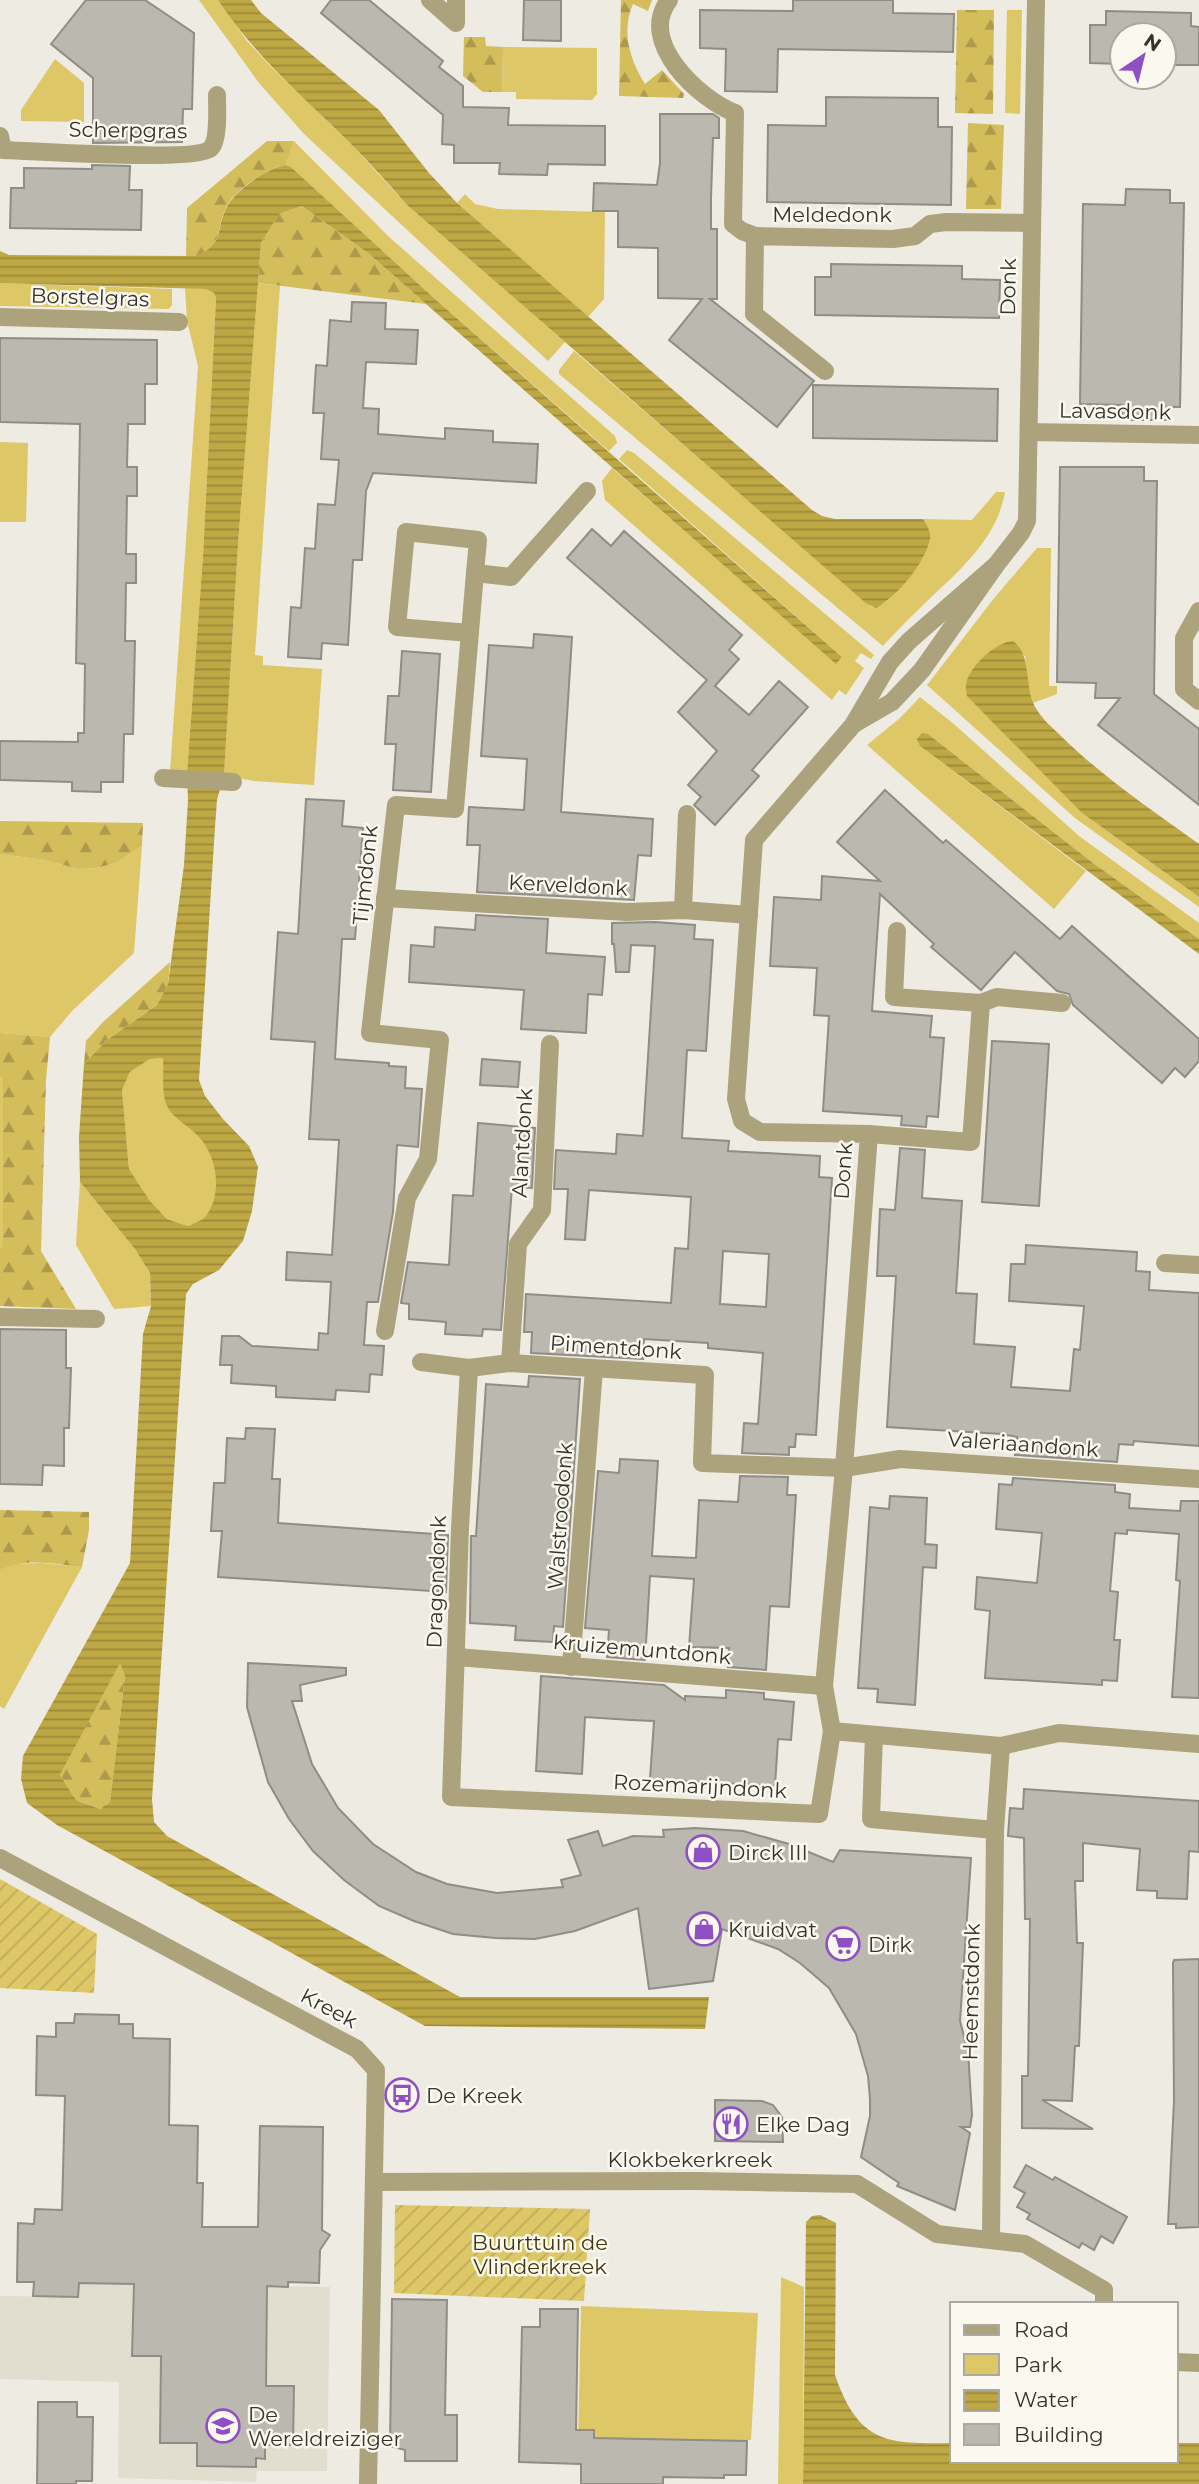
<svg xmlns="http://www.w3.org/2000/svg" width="1199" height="2484" viewBox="0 0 1199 2484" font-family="Montserrat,sans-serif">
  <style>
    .built { fill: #e1decf }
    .green { fill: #dec766 }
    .forest { fill: url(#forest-firs) }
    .garden { fill: url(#garden-furrows) }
    .water { fill: url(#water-rules); fill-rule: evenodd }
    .building { fill: #bab8af; stroke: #8f8d85; stroke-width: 2; fill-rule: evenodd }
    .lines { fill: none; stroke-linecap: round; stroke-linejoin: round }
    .minor { stroke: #aca37c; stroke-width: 18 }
    .labels { text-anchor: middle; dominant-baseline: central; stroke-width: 5; stroke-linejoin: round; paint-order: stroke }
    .street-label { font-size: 21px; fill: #33332f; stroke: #faf8ef }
    .poi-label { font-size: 21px; fill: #33332f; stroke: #faf8ef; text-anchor: start }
    .park-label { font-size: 21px; fill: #40360b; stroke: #faf8ef }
  </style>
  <defs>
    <pattern id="forest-firs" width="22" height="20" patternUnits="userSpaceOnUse" patternTransform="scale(1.75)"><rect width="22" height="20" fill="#d4bd5b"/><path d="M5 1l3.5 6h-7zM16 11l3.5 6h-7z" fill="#ad9a4c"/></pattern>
    <pattern id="garden-furrows" width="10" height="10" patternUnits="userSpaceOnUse" patternTransform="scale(1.75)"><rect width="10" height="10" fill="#dec766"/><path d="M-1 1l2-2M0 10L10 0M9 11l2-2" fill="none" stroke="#bfab59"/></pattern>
    <pattern id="water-rules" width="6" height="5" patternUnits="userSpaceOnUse" patternTransform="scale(1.75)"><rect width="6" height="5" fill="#bea844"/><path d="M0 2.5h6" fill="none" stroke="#9b8939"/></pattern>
  </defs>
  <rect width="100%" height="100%" fill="#edebe2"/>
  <path class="built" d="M79,2283l251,4 -3,184h-70l-1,11 -138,-4 1,-96 -119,-3v-83l78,1z"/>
  <g class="green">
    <path d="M199,0h19l29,41 24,26 80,77 56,61 158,137 -17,19 -244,-227 -45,-51z"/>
    <path d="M1007,10h15l-2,104 -15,-1z"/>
    <path d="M503,47l94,1v46l-5,6 -76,-1v-7h-14z"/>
    <path d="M55,59l29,24v39l-63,-1v-11z"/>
    <path d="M294,141l94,95 227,200 2,7 -8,8 -174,-152 -144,-132 -5,-2z"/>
    <path d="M465,194l10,10 23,5 107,3 -1,87 -16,18 -131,-114z"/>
    <path d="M0,283l172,6v16l-3,4 -169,-3z"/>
    <path d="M258,283l22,3 -25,369 8,1v9l59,4 -8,116 -60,-4 -30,-6 14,-230z"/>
    <path d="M185,288l21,1 8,4 2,5 -13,258 -16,217 -17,-1 28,-406 -11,-45z"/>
    <path d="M574,351l298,256c22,0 53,-50 58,-71l-7,-17 49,1 24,-28h9c-9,52 -53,84 -88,119 -12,11 -23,23 -34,35l-324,-272v-4z"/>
    <path d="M0,442l28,1 -2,79h-26z"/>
    <path d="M627,450l7,3 240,202 -3,4 -10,-6 -6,8 9,7 -18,27 -7,-5 -7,10 -227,-200 -3,-19 10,-13 224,195 6,-6 -223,-198z"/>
    <path d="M1037,548h14l-2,138h8v8l-24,9 -6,-22 -2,-25 -20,-14 77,171 117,84v10l-124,-89 -148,-133 68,-88z"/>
    <path d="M920,697l35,28 124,111 120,87v16l-106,-76 -165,-129 -8,12 166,125 -32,38 -187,-164 33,-27z"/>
    <path d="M142,846l-8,107 -62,58 -22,26 -50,-4v-179l44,6 35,9 18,-1 19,-5z"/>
    <path d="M163,1058l11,58c11,10 25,17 33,30 10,19 16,59 -4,73 -4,3 -11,5 -15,7l-21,-7 -17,-18 -21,-32 -7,-79 8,-18 20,-13z"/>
    <path d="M0,1077l3,1v170h-3z"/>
    <path d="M80,1182l55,67 15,24 1,33 -37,3 -38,-64z"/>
    <path d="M42,1563l40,4 -78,142 -4,-3v-136l9,-6z"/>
    <path d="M781,2277l23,10 -1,197h-25z"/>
    <path d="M581,2306l177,7 -7,127 -173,1z"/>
  </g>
  <g class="forest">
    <path d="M621,0h31l-4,11 -15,-7c-12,27 -3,56 12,80l17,-14 22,24 -1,4 -64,-2z"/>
    <path d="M957,10h37l-1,104 -38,-1z"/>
    <path d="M464,37h21l1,9 17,1 -1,45h-19l-20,-16z"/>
    <path d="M968,123l36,2 -3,84h-35z"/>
    <path d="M267,141h27l-8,24c-18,3 -50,24 -59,41 -13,22 -2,52 -41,50l1,-48z"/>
    <path d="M302,206l66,47 58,51 -168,-21 3,-40 18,-29z"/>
    <path d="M0,821l143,2 -1,23 -26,17 -19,5 -18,1 -35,-9 -44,-6z"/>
    <path d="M170,962l-2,22 -11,21 -50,35 -23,24 2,-23 17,-19z"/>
    <path d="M0,1033l50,4 -4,43 -5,171 35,58 -76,-3v-58l3,-1v-169l-3,-1z"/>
    <path d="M0,1510l89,2v18l-7,37c-25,-3 -59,-10 -82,3z"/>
    <path d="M120,1662l5,14 -15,126 -10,7 -24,-9 -16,-25z"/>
  </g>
  <g class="garden">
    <path d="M0,1879l97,55 -3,59 -94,-5z"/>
    <path d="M395,2205l195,4 -6,92 -190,-8z"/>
  </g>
  <g class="water">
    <path d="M218,0h33l10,13 118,97 50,63 28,30 355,307 10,6 13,3h88c4,6 8,13 7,20 -5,24 -33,58 -54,69l-9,-4 -460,-399c-19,-22 -38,-43 -58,-63 -47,-46 -95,-87 -131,-142z"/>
    <path d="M286,165l5,2 144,132 407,358 -6,7 -468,-411 -66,-47 -23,8 -18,29 -3,40 -20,262 -14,230 -7,25 -2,27 -16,253 6,16 18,23 26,27 9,21 -6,44 -9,30 -24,29 -26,14 -7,10 -34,505 2,23 13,14 293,161h249l-4,32 -280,-3 -368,-201 -30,-22 -6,-24 2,-23 107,-193 13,-229 8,-28 -1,-33 -15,-24 -55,-67 -1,-45 5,-73 23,-24 50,-35 11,-21 16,-119 4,-65 -1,-27 16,-217 13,-258 -2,-5 -8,-4 -206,-6v-32l9,4 185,1c33,-10 20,-28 34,-51 10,-17 40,-37 58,-40zM163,1058c1,15 -2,34 4,48 7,14 21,19 31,30 19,19 25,58 8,80 -4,5 -12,7 -18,10l-21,-7 -17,-18 -21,-32 -7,-79 8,-18 20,-13zM120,1663l5,13 -15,126 -10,7 -24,-9 -16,-25z"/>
    <path d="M1013,641c20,14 10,48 24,69 6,10 17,19 26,28 41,40 89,72 136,106v53l-117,-84 -115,-117c-1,-6 -2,-11 0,-16 6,-16 29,-38 46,-39z"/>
    <path d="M922,733l6,1 165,129 106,76v15l-279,-208 -3,-7z"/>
    <path d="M820,2215l16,8 -1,152c24,69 52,69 117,68v18h224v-18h23v41h-396l3,-262 6,-6z"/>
  </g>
  <g class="building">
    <path d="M86,0h59l49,33 -2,76h-9l-1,33 -89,1v-65l-42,-34z"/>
    <path d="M331,0h38l74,61 -4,6 24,19v21l46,1 -1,17 97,1v39l-57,-1 -1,11 -48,-1 1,-11h-46v-18l-12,-1 1,-29 -122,-102z"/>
    <path d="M524,0h37v41l-38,-1z"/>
    <path d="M793,0h100v13l61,1 -1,38 -175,-3 -1,43 -52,-1 1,-42 -26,-1v-38l93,1z"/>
    <path d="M1106,11l85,2v13l8,1v38h-35v-30h-42v29l-32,-1v-38h16z"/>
    <path d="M826,97l112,1v29h14l-1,78 -184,-3 1,-77 58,1z"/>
    <path d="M660,114h53l6,4v20h-6l-2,60v31h6v70h-7l104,82 -37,46 -108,-87 33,-41 -44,-1v-50l-40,-1v-36h-25l1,-28 63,2 3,-22z"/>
    <path d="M92,165l38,1 -1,24h13l-1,40 -131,-2 1,-40h13v-20l68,1z"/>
    <path d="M1126,189l44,1v13h14l-4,204h-13v13h-45v-15l-42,-1 3,-200 42,1z"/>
    <path d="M831,264l131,2v13l38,1 -1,38 -184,-3v-38h16z"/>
    <path d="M352,302l34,1 -1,26 33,1 -2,34 -50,-2 -3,46 16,1 -1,25 67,5v-11l48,3v11l45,2 -2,39 -163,-10 -7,18 -4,69h-9l-5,85 -26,-2 -1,16 -33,-2 3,-50 10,1 4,-60 10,1 3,-45 17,1 4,-45 -18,-1 3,-46h-11l3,-48 11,1 3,-46 21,2z"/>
    <path d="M0,338l157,2v44h-12v40h-17l-1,43h10v29h-10l-1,58h10v29h-10l-1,58h10l-2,93h-9l-1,48h-22v10l-29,-1v-9l-72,-2v-39l78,1v-9h6l1,-69 -9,-1 4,-239 -80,-2z"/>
    <path d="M813,385l185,4 -1,52 -184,-3z"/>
    <path d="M1060,467h84v14h13l-3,213 45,35v76l-101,-80 22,-27h-25l1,-15 -39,-1z"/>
    <path d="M592,529l19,17 13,-15 118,104 -13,15 10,9 -24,27 34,29 30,-34 29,26 -56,63 7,6 -44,49 -21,-20 7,-8 -13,-12 29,-34 -39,-39 29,-32 -140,-122z"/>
    <path d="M534,634l38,3 -11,175 92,7 -2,37 -13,-1 -4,45 -157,-8 3,-47h-13l2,-38 55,3 3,-51 -46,-3 8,-111 44,3z"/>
    <path d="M402,651l38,3 -9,138 -38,-2 3,-46h-11l3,-48h11z"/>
    <path d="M885,790l58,53 3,-3 114,99 12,-13 127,113v22l-14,16 -10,-9 -13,15 -89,-78 -4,-11 -12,-3 -42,-39 -34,38 -50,-43 3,-3 -54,-50 -8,117 60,5 -2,21 14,1 -6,79 -11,-1 -1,11 -25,-2 1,-9 -79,-5 6,-95 -15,-1 3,-47 -47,-2 4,-69 47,3 1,-24 58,5 -43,-39z"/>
    <path d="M306,799l38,2 -2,25 21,2 -8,111h-13l-7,120 54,4v3l17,1 -1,21 17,1 -4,58 -21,-2 -4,67 -15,90h-11l-3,43 20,1 -2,29 -12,-1 -1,18 -33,-2 -1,10 -59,-3v-11l-45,-3 1,-18h-12l2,-29h17l13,10 66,4 1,-17 9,1 3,-52 -45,-2 1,-28 45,3 7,-115 -30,-1 6,-97 -44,-3 7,-107 20,2z"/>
    <path d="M476,915l72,4 -2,34 59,4 -3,38 -14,-1 -2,39 -65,-4 3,-39 -115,-8 2,-37 23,2 1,-20 40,3z"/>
    <path d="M655,922l40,3 -1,14 19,1 -7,111 -19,-1 -5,88 47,3 -1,10 92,5 -1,21 13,1 -16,257 -20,-1 -1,13h-6v8l-47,-2 2,-30 14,1 5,-71 -55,-5v-5l-64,-4 -1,20 -112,-6 1,-21h-8l2,-38 145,9 4,-55 13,1 3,-52 -102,-7 -4,50 -20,-1 3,-50h-14l2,-39 60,4 1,-20 26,2 12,-190 -24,-1 -2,27h-13l-2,-28h-2v-21zM723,1251l46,3 -3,53 -46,-3z"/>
    <path d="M992,1041l57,3 -10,162 -57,-4z"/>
    <path d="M482,1059l38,3 -2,25 -38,-2z"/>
    <path d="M478,1123l57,5 -3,60 -20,-1 -11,143 -18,-1 -1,7 -37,-2 1,-12 -37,-3v-15l-8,-1 7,-41 41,3 4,-70 20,1z"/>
    <path d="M900,1148l25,2 -3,48 40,3 -6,92 21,1 -3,50 41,3 -4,40 59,4 4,-42 6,1 4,-44 -75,-5 2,-37h14l1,-19 111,7 -1,19 14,1 -1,18 50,3v153l-65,-5 -1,4 -14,-1 -2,18 -102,-7 2,-18 -15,-3 -115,-7 9,-151h-19l3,-67 15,1z"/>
    <path d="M0,1329l66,1v38h5l-2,60h-5v38l-21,-1 -1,20 -42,-1z"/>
    <path d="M529,1376l51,3 -17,248 -9,-1 -1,16 -38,-2 1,-14 -46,-3 1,-87h5l10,-152 42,3z"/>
    <path d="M246,1428l29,1 -3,50h8l-2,44 170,12 -2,57 -228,-15 4,-46h-11l3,-48h11l2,-45 18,1z"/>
    <path d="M620,1459l38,2 -6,95 44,2 3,-58 39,2 2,-26 48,1 -1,18h9l-7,112 -19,-1 -4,64 -38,-3 1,-19 -40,-1 5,-68 -44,-3 -5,84 -38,-3 2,-27 -24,-2 13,-157 21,2z"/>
    <path d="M1013,1478l102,7v7l15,2 -1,14 51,3 1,-10h18v197l-27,-1 8,-116 -4,-1 3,-46 -52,-4v4l-12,-1 -5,58 8,1 -4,48h6l-3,41 -15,-1v5l-117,-7 5,-67 -15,-2 2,-32 60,6 5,-50 -46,-4 3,-45 13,1z"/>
    <path d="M890,1496l37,2 -2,46 12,1 -1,23 -13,-1 -8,138 -38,-3 1,-13 -20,-1 12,-181 19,2z"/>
    <path d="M248,1663l98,5v7l-46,10 2,16h-10l20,63 26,44 35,36 43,28 31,12 50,9 66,-6 -2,-7 20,-5 -13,-35 30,-9 5,15 30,-10 31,1 -1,-7 32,-2 48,3 46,13 44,18 7,-12 131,8 -11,163 8,30 4,64 -2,12h-9l9,6 -15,77 -58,-24 2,-3 -38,-26 9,-41v-17l-2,-23 -12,-42 -27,-46 -29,-25 -22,-14 -56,-20 -9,52 -64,8 -11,-81 -63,23 -40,8 -40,-1 -42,-4 -39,-13 -35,-15 -35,-26 -31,-29 -24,-32 -21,-37 -21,-75z"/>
    <path d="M541,1676l123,9 21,15v-4l41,2v-8l38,3v6l30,3 -3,38 -13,-1 -3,47 -125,-7 4,-58 -23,-1 -46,-3 -3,57 -46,-3z"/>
    <path d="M1024,1789l175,12v51l-10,-1 -2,48 -30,-1v-7l-20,-1 3,-41 -57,-6v38h-8l2,62h6l-4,103h-4l-3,55 -30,-1 51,29 -71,-1v-52h6l2,-157h-5l-1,-81 -16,-2 2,-28 13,1z"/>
    <path d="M1199,1959v268l-23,1v-4h-8l6,-123 -1,-138 1,-3z"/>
    <path d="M75,2014l44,1v9h14v14l37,1 -1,86 29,1 -1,57h6l-1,44h56l2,-101 63,1 -1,103 8,5 -10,15 -1,33 -31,-1v5l-21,-1 -1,100h28l-1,59h-28v14l-9,-1v9l-59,-1v-23h-37l1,-87h-29l2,-72 -55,-1 -1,14 -45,-1 1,-14h-17l1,-59 16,1 1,-15 27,1 3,-114 -29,-1 1,-59 19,1v-14h18z"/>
    <path d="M715,2100l47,1 11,4 9,12 1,25 -68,-1z"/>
    <path d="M1026,2165l27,15 2,-3 72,40 -14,26 -12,-7 -7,14 -12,-7 -3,5 -52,-29 3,-5 -13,-7 8,-14 -11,-6z"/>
    <path d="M392,2299l55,1 -2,115h12v46h-52v-11l-15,-4z"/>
    <path d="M540,2309h38l-2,121h18v8l153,3 -1,34h-22v3l-61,-1v7h-82v-20l-62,-2 3,-135h18z"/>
    <path d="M38,2402h39v15h16l-1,64h-16v3h-39z"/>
  </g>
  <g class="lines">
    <g class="minor">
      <path d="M430,0l26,23v-23"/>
      <path d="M669,0c-32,42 30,99 66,113l-2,111 9,7 13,5"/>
      <path d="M0,136l3,14c29,1 196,12 208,-2 8,-8 6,-41 6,-53"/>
      <path d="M0,317l179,5"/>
      <path d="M825,371l-71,-57 1,-78 138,3 22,-3 15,-12 16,-2 86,1"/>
      <path d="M1029,432l170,3"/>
      <path d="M1199,611l-15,27v51l15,12"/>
      <path d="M470,633l-73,-6 9,-95 72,8 -3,33 36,4 76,-86"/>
      <path d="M854,724l38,-22 30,-32 74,-105 25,-32 6,-12 9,-521"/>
      <path d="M163,778l70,4"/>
      <path d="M385,898l242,14 56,-2 66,5"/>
      <path d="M683,910l4,-96"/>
      <path d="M981,1003l16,-6 65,6"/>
      <path d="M869,1134l102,8 10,-139 -87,-6 3,-66"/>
      <path d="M1165,1263l34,2"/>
      <path d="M0,1317l96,2"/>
      <path d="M385,1331l22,-133 21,-39 12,-119 -70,-7 26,-228 59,4 20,-236"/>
      <path d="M421,1362l48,6 41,-5 195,12 -3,88 142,5 56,-9 299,20"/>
      <path d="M510,1363l8,-119 24,-34 8,-166"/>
      <path d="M469,1368l-9,160 -9,269 368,17 13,-83 -8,-45 20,-218 25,-334 -109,-2 -18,-11 -6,-22 18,-259 99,-115 37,-63 19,-21 87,-76"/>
      <path d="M457,1657l367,29"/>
      <path d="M571,1667l23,-298"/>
      <path d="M832,1731l169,15 58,-13 140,11"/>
      <path d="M874,1735l-3,84 124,11"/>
      <path d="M0,1858l357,191 19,21 -8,414"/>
      <path d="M374,2182l323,-1 160,3 80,50 88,10 79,46v14"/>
      <path d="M991,2239l4,-409 6,-84"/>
      <path d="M1176,2362l23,1"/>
    </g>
  </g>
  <defs>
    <symbol id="shop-ring" viewBox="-11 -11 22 22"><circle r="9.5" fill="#faf8ef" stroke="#8f50c5" stroke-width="1.5"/><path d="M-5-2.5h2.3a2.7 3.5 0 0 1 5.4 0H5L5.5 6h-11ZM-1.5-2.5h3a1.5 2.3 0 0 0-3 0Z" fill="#8f50c5"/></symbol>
    <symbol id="supermarket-ring" viewBox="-11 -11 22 22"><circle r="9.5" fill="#faf8ef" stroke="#8f50c5" stroke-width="1.5"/><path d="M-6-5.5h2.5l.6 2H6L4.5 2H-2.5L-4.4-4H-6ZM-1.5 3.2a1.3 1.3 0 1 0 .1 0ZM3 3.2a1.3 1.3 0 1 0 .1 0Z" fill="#8f50c5"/></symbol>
    <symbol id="bus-ring" viewBox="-11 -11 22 22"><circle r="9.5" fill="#faf8ef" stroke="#8f50c5" stroke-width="1.5"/><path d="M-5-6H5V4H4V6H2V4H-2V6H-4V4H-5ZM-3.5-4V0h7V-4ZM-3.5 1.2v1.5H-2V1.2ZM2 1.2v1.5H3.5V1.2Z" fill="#8f50c5"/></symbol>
    <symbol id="restaurant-ring" viewBox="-11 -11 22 22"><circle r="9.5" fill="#faf8ef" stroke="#8f50c5" stroke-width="1.5"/><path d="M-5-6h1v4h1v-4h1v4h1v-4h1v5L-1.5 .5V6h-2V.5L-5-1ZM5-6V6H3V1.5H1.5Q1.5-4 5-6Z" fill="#8f50c5"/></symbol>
    <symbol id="school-ring" viewBox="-11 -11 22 22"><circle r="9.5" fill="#faf8ef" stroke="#8f50c5" stroke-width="1.5"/><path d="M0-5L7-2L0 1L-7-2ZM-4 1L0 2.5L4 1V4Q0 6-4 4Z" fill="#8f50c5"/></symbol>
  </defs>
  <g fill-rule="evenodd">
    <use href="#shop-ring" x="684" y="1833" width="38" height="38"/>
    <use href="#shop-ring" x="685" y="1910" width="38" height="38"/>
    <use href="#supermarket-ring" x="824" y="1925" width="38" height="38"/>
    <use href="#bus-ring" x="383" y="2076" width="38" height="38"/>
    <use href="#restaurant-ring" x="712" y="2105" width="38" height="38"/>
    <use href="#school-ring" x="204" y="2407" width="38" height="38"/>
  </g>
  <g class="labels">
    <g class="street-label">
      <text transform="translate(128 130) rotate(1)">Scherpgras</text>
      <text x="832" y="214">Meldedonk</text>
      <text transform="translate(1008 287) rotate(-89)">Donk</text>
      <text transform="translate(90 297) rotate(2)">Borstelgras</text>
      <text transform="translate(1115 411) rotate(1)">Lavasdonk</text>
      <text transform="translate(365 875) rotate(-84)">Tijmdonk</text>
      <text transform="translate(568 885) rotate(3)">Kerveldonk</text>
      <text transform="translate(522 1143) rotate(-87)">Alantdonk</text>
      <text transform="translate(843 1171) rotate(-86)">Donk</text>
      <text transform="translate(616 1347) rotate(4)">Pimentdonk</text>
      <text transform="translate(1023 1444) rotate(4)">Valeriaandonk</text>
      <text transform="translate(560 1516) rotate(-86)">Walstroodonk</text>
      <text transform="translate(436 1582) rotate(-88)">Dragondonk</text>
      <text transform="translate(642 1649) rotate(5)">Kruizemuntdonk</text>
      <text transform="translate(700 1786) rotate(3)">Rozemarijndonk</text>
      <text transform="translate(971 1992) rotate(-89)">Heemstdonk</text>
      <text transform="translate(329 2008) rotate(28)">Kreek</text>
      <text x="690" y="2159">Klokbekerkreek</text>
    </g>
    <g class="poi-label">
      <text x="728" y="1852">Dirck III</text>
      <text x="728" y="1929">Kruidvat</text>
      <text x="868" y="1944">Dirk</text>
      <text x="426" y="2095">De Kreek</text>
      <text x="756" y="2124">Elke Dag</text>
      <text x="248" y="2414">De<tspan x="248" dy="24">Wereldreiziger</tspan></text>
    </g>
    <g class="park-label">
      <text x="540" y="2242">Buurttuin de<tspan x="540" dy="24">Vlinderkreek</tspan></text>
    </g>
  </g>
  <rect x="950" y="2302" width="228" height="161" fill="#faf8ef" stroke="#aaa9a2" stroke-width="2"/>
  <rect x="964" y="2325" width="35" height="10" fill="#aca37c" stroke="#aaa9a2" stroke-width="2"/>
  <text x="1014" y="2337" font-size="21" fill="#33332f">Road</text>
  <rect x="964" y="2354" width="35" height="21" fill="#dec766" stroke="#aaa9a2" stroke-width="2"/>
  <text x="1014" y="2372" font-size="21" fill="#33332f">Park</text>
  <rect x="964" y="2390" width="35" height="21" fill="url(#water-rules)" stroke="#aaa9a2" stroke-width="2"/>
  <text x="1014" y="2407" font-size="21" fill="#33332f">Water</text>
  <rect x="964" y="2424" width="35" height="21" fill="#bab8af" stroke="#aaa9a2" stroke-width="2"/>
  <text x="1014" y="2442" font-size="21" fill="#33332f">Building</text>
  <g transform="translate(1143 56) rotate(35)"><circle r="33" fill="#faf8ef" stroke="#aaa9a2" stroke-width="2"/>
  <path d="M0-5L12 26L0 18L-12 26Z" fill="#8f50c5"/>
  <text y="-10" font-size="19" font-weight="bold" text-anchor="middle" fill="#33332f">N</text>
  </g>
</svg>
